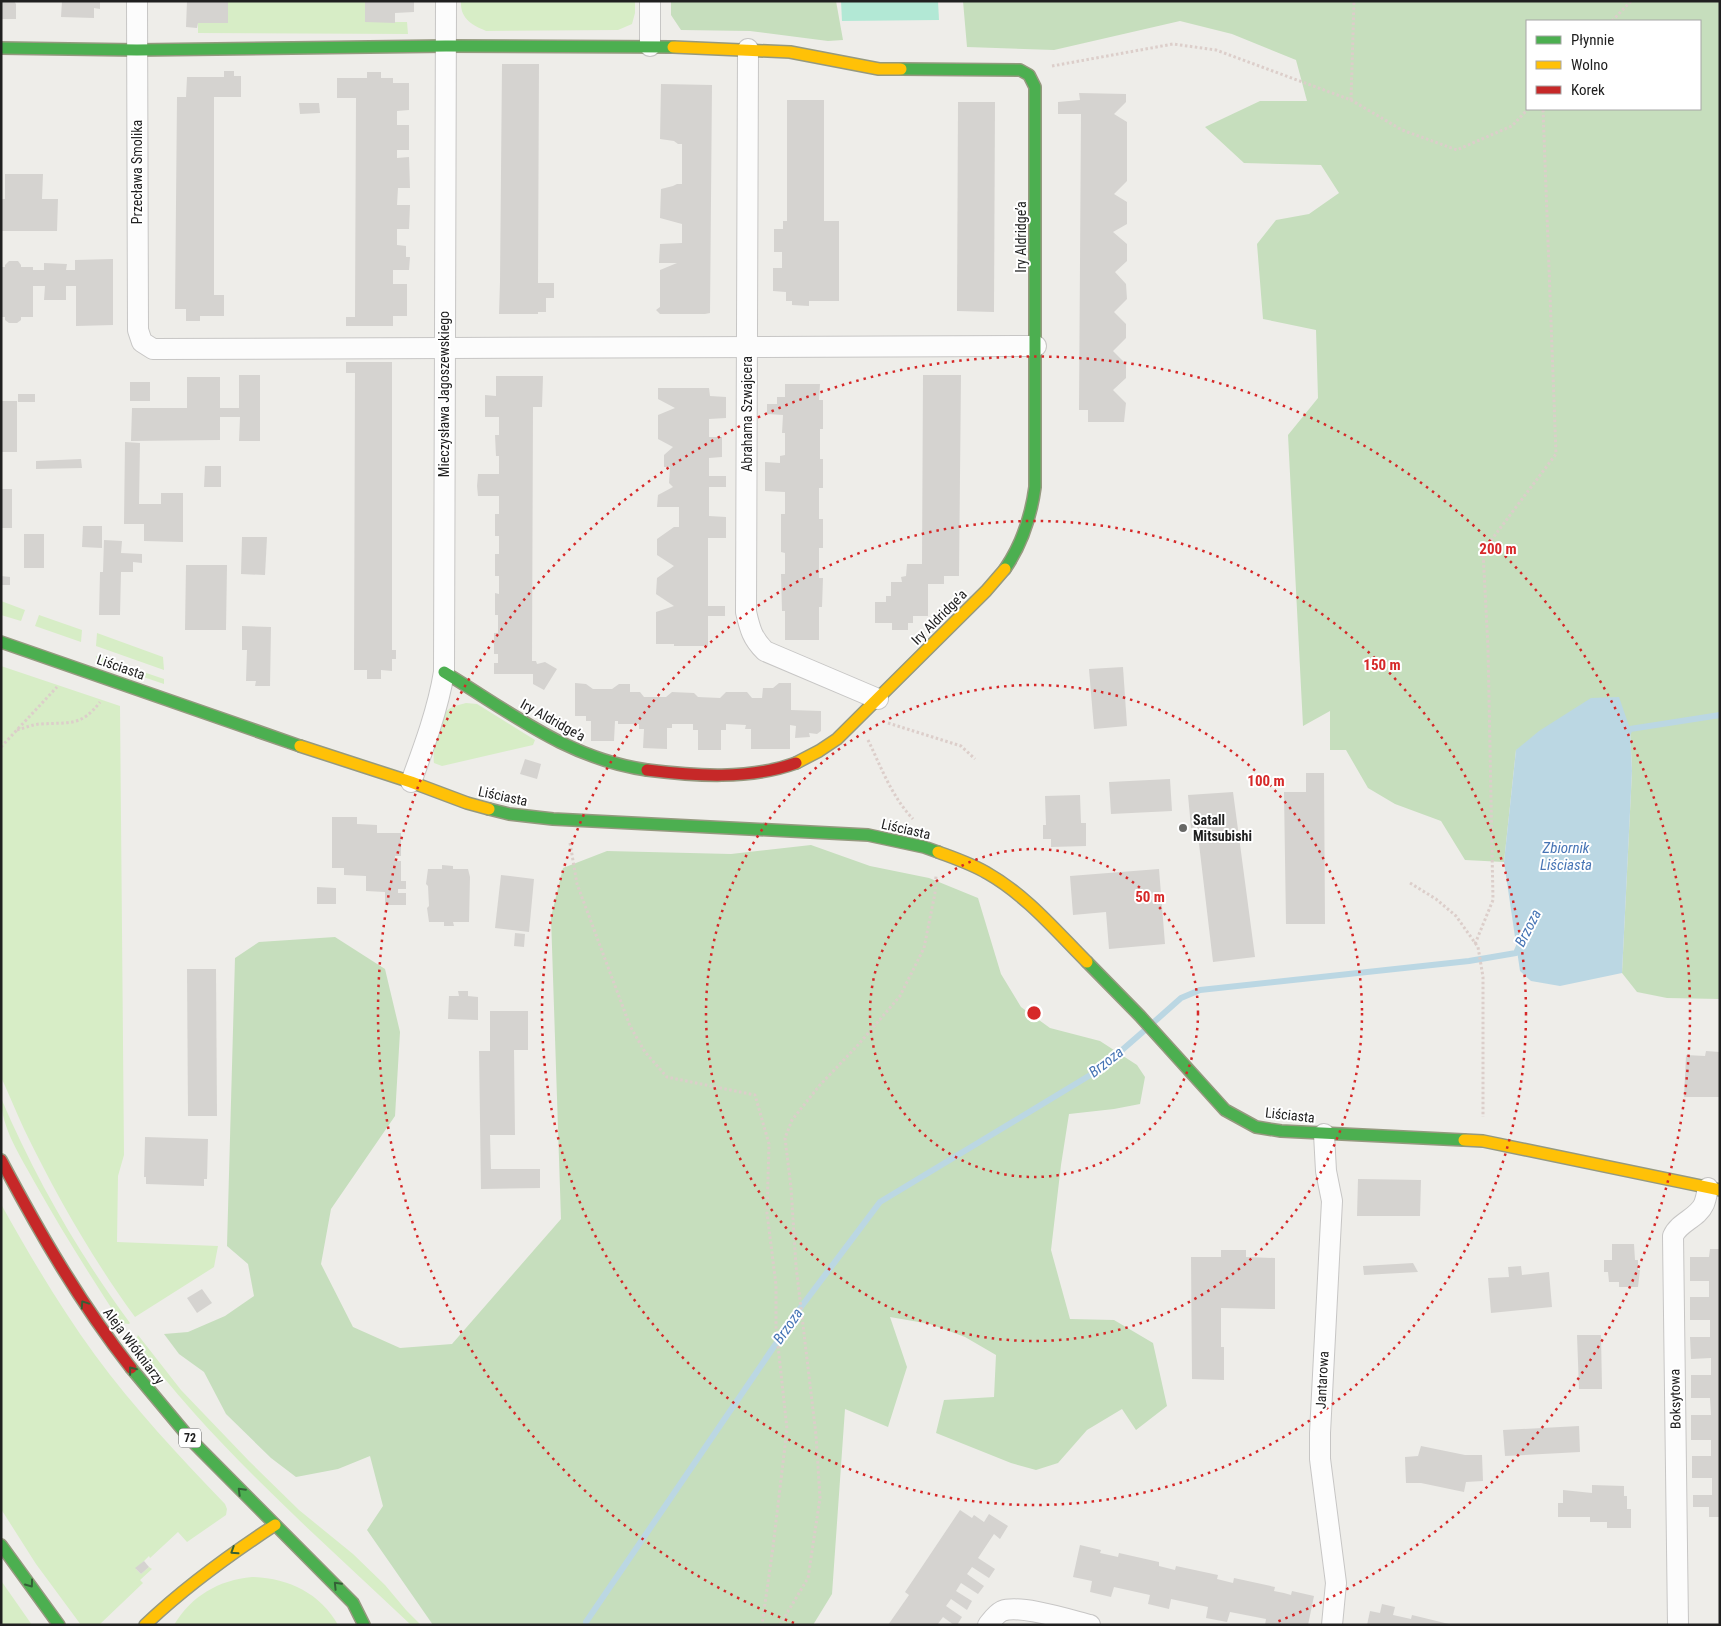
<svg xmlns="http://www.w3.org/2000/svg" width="1721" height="1626" viewBox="0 0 1721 1626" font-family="'Roboto Condensed',sans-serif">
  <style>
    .grass { fill: #d7edc6 }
    .forest { fill: #c6debd; fill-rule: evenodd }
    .pitch { fill: #b2e8d5 }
    .water { fill: #bbd7e3 }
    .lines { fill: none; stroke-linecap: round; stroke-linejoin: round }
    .stream { stroke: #bbd7e3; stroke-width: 6 }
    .building { fill: #d5d3d0 }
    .street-casing { stroke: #c7c6c5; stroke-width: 22 }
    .fast-casing { stroke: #95997f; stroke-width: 14 }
    .slow-casing { stroke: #95997f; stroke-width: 14 }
    .jam-casing { stroke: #95997f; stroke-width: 14 }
    .path { stroke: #dcceca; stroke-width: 3; stroke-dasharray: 2.5 2.5; stroke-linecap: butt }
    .street { stroke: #fcfcfc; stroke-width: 20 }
    .fast { stroke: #4caf50; stroke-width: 11 }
    .slow { stroke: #ffc107; stroke-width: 11 }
    .jam { stroke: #c62828; stroke-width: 11 }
    .oneway { stroke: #346036 }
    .ring { fill: none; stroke: #d62828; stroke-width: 2.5; stroke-dasharray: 2.5 5 }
    .poi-dot { fill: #686866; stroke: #fff; stroke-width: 2 }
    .labels { text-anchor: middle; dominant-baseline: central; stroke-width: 4; stroke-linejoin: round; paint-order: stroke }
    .shield { fill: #fff; stroke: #636363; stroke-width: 1 }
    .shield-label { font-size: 12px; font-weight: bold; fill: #202020 }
    .street-label { font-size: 14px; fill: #202020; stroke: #fff }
    .poi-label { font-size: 14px; font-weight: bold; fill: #202020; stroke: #fff; text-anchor: start }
    .water-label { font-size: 15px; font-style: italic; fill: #4775b5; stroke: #fff }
    .centre { fill: #d62828; stroke: #fff; stroke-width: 2.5 }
    .ring-label { font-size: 15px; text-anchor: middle; font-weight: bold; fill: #d62828; stroke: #fff; stroke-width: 4; stroke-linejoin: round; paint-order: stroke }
  </style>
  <rect width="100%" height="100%" fill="#eeede9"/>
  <g class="grass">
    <path d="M228,1h137v21h42l1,12 -210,-1v-10h30z"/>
    <path d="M461,1h174v12l-3,11 -14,6 -132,1c-14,-6 -26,-12 -25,-30z"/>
    <path d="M1,601l24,9 -4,11 -20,-6z"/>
    <path d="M39,615l43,15 -1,12 -46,-16z"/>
    <path d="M97,633l66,24 1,13 -68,-24z"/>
    <path d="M96,656l68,23v5l-68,-23z"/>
    <path d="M1,666l119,40 4,449 -6,21 -1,66 101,4 -4,21 -79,50c-43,-59 -79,-122 -111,-188 -8,-17 -15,-35 -23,-52z"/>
    <path d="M466,703l11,1 58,36 -2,5 -91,21 -8,-3c-2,-9 5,-43 11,-50 5,-7 14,-8 21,-10z"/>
    <path d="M1,1098c34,80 78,156 129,225l-1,1 -8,-1c-30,-46 -59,-92 -86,-140 -14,-26 -34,-55 -34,-85z"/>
    <path d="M1,1204c29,52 59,103 94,151 39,53 84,101 130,149l2,5 -1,6 -39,27 -9,-10 -28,26 -1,-2 -13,13 5,5 8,-7 3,2 -12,11 3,3 -44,42h-18l-45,-61 -35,-55z"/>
    <path d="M138,1335l43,55 68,71 50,49 54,44 32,31 21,25 15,15h-10c-96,-91 -197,-178 -276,-284z"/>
    <path d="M252,1577c36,1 68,16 86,48h-164c17,-29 45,-45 78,-48z"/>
    <path d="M1,1581l1,1 30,43h-31z"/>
  </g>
  <g class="forest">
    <path d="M671,1h165l7,39 -15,1 -78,-10 -69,-1 -10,-15z"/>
    <path d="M963,1h757v998l-53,-1 -30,-6 -15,-19 10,-202 -2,-42 -114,21 -12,112 -39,-2 -24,-39 -46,-17 -27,-16 -22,-38h-16v-39l-27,15 -15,-291 30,-37 -2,-68 -53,-11 -6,-75 19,-24 33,-6 30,-21 -18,-28 -77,-2 -39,-36 55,-26h47l-11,-41 -64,-26 -52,-13 -126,29 -87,-3zM1527,21h173v88h-173z"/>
    <path d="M811,845l59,21 59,12 49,20 23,76 20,33 29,21 50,13 37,24 8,12 -5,27 -26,5 -45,5 -8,51 -10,85 19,69 44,1 39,23 14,63 -31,24 -14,-21 -35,21 -29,33 -22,7 -25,-7 -75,-30 8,-33 50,-3 2,-42 -31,-18 -35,-13 -40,-7 17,50 -19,60 -43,-18 -13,185 -19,31h-380l-66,-95 16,-24 -13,-50 -32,13 -42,8 -25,-19 -45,-44 -22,-42 -25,-18 -15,-20 24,-2 37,-16 29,-20 -6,-32 -21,-18 8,-288 24,-16 76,-5 50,32 15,63 -5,84 -64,93 -10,55 32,63 47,21 52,-4 109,-125 -10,-302 12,-49 44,-17 124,3z"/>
  </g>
  <path class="pitch" d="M841,1h97l1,19 -97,1z"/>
  <path class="water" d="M1619,697l11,32 2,42 -10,202 -62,13 -29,-5 -11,-10 -16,-109 12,-112 23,-19 52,-33z"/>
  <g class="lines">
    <g class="stream">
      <path d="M1626,737l4,-8 90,-14"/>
      <path d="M1154,1022l27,-24 19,-8 269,-29 47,-8 4,-9"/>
      <path d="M586,1622l215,-315 79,-105 212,-128 14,-10 39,-34"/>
    </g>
  </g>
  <g class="building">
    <path d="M1,1h13l2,3v15h-15z"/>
    <path d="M62,1h38v8l-6,-1v10l-33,-1z"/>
    <path d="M187,1h41v22h-30l-1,5 -11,-1z"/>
    <path d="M365,1h49v11l-19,1v10l-30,-1z"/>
    <path d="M502,64h37l-1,219h16v15h-8v14h-8v2h-39l1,-32z"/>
    <path d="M224,71h10v5h7v21h-27v198h10v21h-24v5h-14v-12h-11l2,-212h9l1,-20h37z"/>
    <path d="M367,72h14v6h12v5h16v27l-12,1v14h12v25h-12v8l12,-1 1,31h-12l-1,17h13l-1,24h-12v16l9,1v11h4l-1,13h-16v14h14v32h-14v10h-47v-9h9l1,-219h-19v-20h30z"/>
    <path d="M661,84l51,1 -2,228 -5,1h-45l-4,-4 4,-3v-37l17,-7h-18l1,-19 22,-1v-19l-22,-6 1,-29 12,-3 4,-2h5v-40h-4l-4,-3 -14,-2z"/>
    <path d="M1079,93l47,1v8l-12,12 13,8v59l-13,13 13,8v22l-14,8 14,12v17l-12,11 11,12 1,15 -13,13 12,12v14l-13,13 13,13v14l-13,12 13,13 -2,19h-36v-12h-9l2,-296h-23v-12l22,-2z"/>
    <path d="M787,100h37v121h15v80h-30v5l-17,-1v-4h-6v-9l-13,-1v-23h9v-16h-8v-23h9v-8h4z"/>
    <path d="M958,102h37l-1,210 -37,-1z"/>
    <path d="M299,103h20l1,10 -20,1z"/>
    <path d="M5,174h38l-1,25h16l-1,32h-56v-32h4z"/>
    <path d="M113,259v66l-37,1v-40h-10v14h-22l1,-14h-12v31h-12v3l-4,3h-8l-4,-3v-3h-4v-50h4v-2l4,-4h9l3,4v2h12v3h11v-7l23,1 -1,6h9v-10z"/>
    <path d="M346,362h46v288h4v9h-4v12l-11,-1v9h-14v-9h-13l1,-297h-9z"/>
    <path d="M239,375h21v66h-21l1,-24h-20v23l-89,1 1,-33h55v-31h33v31h19z"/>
    <path d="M923,375h38l-2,201h-15v8h-16v32h-15v7h-5v7h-16v-7h-17v-21h11v-6h5v-14h11l-1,-5 5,-1 1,-12h15z"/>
    <path d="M496,376h47l-1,31h-9l-1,254h4l1,3 8,-2 12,7 -13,21 -11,-6v-10h-39v-11h4v-9h-4v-21h4v-18h-3v-22l4,1v-18h-4v-22h4v-18h-4v-22h4v-18h-21l-1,-10 1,-12h21v-18h-3l-1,-21h4v-18h-14v-22l11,1z"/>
    <rect x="130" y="382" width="20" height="19"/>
    <path d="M785,384h35l-1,16h4v29h-3v30h3v29h-4v31h4v29h-4v30h4l-1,29h-3v33h-34v-29h-3l-1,-37h4v-21l-4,-1v-38h4v-22l-20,-1v-29l15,1v-7l5,-1v-22h-3l1,-18 -16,-1v-10h10v-7h8z"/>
    <path d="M658,388h51l1,8 16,1v21l-17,1v18h13v20l-13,1v18h17v11h-17v29l17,1v21h-18v68h17v10h-17v30h-34v-2h-18v-32l18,-6 -18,-12 1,-16 17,-12 -17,-11v-16l17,-12h5v-20h-22l1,-12 15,-8 -4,-4 1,-16h-6v-12l9,-8 -15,-8v-24l17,-7 -17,-9z"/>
    <rect x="18" y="394" width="17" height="8"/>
    <rect x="1" y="401" width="16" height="51"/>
    <path d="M125,442l15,1 -1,61h22v-11h22v49l-39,-1v-17h-20z"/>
    <path d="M81,459l1,9 -46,1v-8z"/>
    <path d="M205,466h16v21h-17z"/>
    <rect x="1" y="489" width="11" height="39"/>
    <path d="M83,526h19v22l-20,-1z"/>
    <rect x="24" y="534" width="20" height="34"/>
    <path d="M242,537h25l-2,38 -24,-1z"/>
    <path d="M104,540l18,1 -1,12 21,1v9l-9,-1v10h-12l-1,43h-21l1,-43h3z"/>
    <path d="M186,565h41l-1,65h-41z"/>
    <path d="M1,576l9,1v8h-9z"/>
    <path d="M242,626l29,1 -1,59h-15l1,-5h-10l1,-31h-5z"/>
    <path d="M1123,667l4,59 -33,3 -5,-60z"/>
    <path d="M575,683l11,1 7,5h19l7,-5h11v8h10l4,5h22l6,-5 22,1 4,4 22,1 6,-6h21l5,6h10l1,-10h10l6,-5h12v27l30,1v20l-4,3 -8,-1 1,4 -15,1 1,-12 -6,-1v24h-39v-20h-6l1,-4 -20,-1v6h-5v20h-23v-20h-5v-6h-21v4h-5v21l-24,-1 1,-19h-5v-5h-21v-3h-3l-1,20h-23v-20h-5v-5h-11z"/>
    <path d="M525,759l16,5 -4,15 -17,-5z"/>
    <path d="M1306,773h18l1,151h-39l-2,-132h22z"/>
    <path d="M1170,779l2,32 -61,3 -2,-32z"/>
    <path d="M1233,792l22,165 -42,5 -16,-135 -6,1 -3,-33z"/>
    <path d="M1080,795l1,28h5v23l-35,1v-8h-8v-14h3l-1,-29z"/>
    <path d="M332,817h25v7l20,1v8h24v23h-6v5h6v20h5v8h-8v4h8v12h-21v-13l-19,-1v-15l-22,-1v-7h-12z"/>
    <path d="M442,865l11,1v3h15l2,8 -1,45h-16l1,4h-10v-4h-15l-2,-14 2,-2 -1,-20 -2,-2 2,-15h14z"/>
    <path d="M1159,869l6,75 -56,5 -3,-37 -33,3 -3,-39z"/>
    <path d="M501,875l33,4 -5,53 -34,-4z"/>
    <path d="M317,887l19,1v16h-19z"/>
    <path d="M515,933l10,1 -1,13 -10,-1z"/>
    <path d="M187,969h29l1,147h-29z"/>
    <path d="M458,991h10v5l10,1v23l-30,-1 1,-23h10z"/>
    <path d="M490,1011h38v39h-14l1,85h-25l1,34h49v19l-59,1 -2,-138h11z"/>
    <path d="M1706,1051l14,1v45h-36l2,-42 19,1z"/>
    <path d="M145,1137l63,2 -1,40h-3v7l-58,-2v-7h-2z"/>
    <path d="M1358,1179l63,1 -1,36h-63z"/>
    <path d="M1612,1244h22l1,16h3v10h2l-2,17h-19v-5h-10l-1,-10h-4v-12h8z"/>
    <path d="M1710,1249h10v268h-11v-10h-16v-12h19v-17h-20v-22h19v-16h-20v-25h20l-1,-17h-19v-23h20v-17l-20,1 -1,-22h20v-17h-20v-23h19v-16h-19v-24h19z"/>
    <path d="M1221,1250h25v7l29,1v51l-54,-1v39h3v33l-32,-1 -1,-122h30z"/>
    <path d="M1413,1263l5,9 -54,3 -1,-9z"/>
    <path d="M1521,1266l1,9 27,-3 3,35 -61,6 -3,-35 21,-1 -1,-10z"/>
    <path d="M202,1289l10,14 -15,10 -10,-15z"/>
    <path d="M1577,1335h24l1,54h-23z"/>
    <path d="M1579,1426l1,26 -75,4 -2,-26z"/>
    <path d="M1421,1446l44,9h17l1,26 -17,1 -2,10 -43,-9h-15l-1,-26 13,-1z"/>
    <path d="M1592,1485l32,1v10h3v13h4v19h-24v-6h-17v-5h-32v-14h5v-13l29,3z"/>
    <path d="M960,1510l12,8 2,-3 10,7 5,-8 19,12 -8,13 -6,-5 -16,24 17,11 -6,9 -17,-11 -5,7 17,12 -6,8 -17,-11 -5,8 16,10 -5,9 -16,-11 -5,7 16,11 -5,8h-3l-11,-8 -6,8h-49l21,-30 -4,-3z"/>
    <path d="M1080,1545l21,5 -1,3 18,4 1,-4 40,9v4l16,4 1,-4 42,9 -1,4 16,4 1,-5 41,9 -1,4 10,2 7,2 1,-4 22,5 -6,29h-43l1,-6 -36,-7 -3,10 -21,-4 2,-11 -37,-8 -2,10 -21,-5 2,-9 -36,-8 -3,10 -21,-5 2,-11 -19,-4z"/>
    <path d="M144,1561l5,6 -8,7 -6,-6z"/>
    <path d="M1382,1604l13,3 -2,8 18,4 1,-4 41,10h-86l3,-14 10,2z"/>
  </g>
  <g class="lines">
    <defs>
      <g id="street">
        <path d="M137,1l1,329 4,12 11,7 883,-3"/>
        <path d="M650,46v-45"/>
        <path d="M748,49l-2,563c4,17 6,26 19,39l113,48"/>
        <path d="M411,782c13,-35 27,-73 33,-110l2,-671"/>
        <path d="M1324,1134l2,37 6,30 -12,232v26l16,124 -4,42"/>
        <path d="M988,1625c4,-5 8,-11 14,-14 18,-7 68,9 88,14"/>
        <path d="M1678,1625l-5,-389c6,-14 25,-18 31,-32 2,-5 3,-11 4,-16"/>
      </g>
      <g id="fast">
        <path d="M1,48l136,2 309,-4 227,1"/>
        <path d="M901,69l119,1 9,5 6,12v400c-4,30 -13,57 -30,82"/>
        <path d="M1,642l299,104"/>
        <path d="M444,672c66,40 124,87 203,98"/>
        <path d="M489,809l20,5 44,5 315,16 56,12 14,5"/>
        <path d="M1087,962l53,54 85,94 31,17 25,4 183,9"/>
        <path d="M131,1368l61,73 161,162 11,22"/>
        <path d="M1,1545l58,80"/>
      </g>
      <g id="slow">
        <path d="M673,47l117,5 89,17h22"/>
        <path d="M300,746l111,36 56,21 22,6"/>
        <path d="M796,763l23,-12 18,-12 149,-148 19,-22"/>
        <path d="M938,852c16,6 34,12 49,21 39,22 69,58 100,89"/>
        <path d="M1464,1140l19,1 237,49"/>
        <path d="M145,1625c40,-38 84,-70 130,-100"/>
      </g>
      <g id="jam">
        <path d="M647,770c48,6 102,10 149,-7"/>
        <path d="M1,1160c38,72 79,143 130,208"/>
      </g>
    </defs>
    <use href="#street" class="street-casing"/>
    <use href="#fast" class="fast-casing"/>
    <use href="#slow" class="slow-casing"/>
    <use href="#jam" class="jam-casing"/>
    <g class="path">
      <path d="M1612,21l19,-20"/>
      <path d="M1052,66l121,-22 43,6 135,50 51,30 55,20 55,-24 16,-17"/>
      <path d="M1351,100l3,-99"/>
      <path d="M888,723l73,23 14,13"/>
      <path d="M17,730c8,-2 16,-6 24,-6 28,-2 40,3 59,-22"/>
      <path d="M868,740c13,27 24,57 45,79"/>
      <path d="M1,747l56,-60"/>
      <path d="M570,843l7,41 53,142 15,26 22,25 88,18 14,49 -2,69 9,72v42l11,102 -14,118 -11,78"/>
      <path d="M1410,883l26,16 20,17 22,31 5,30v140"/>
      <path d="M1475,944l18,-44 -5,-252 -5,-97 73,-97 -13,-345"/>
      <path d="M780,1625l28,-47 12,-80 -4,-63 -20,-169 -5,-78 -6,-50 7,-18 27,-34 39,-41 42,-49 24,-48 11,-55 1,-17"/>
    </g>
    <use href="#street" class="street"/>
    <use href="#fast" class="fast"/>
    <use href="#slow" class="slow"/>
    <use href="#jam" class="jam"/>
  </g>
  <defs><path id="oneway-chevron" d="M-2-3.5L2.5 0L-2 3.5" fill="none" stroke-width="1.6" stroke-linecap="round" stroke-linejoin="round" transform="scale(1.25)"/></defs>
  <g class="oneway">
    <use href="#oneway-chevron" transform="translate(84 1304) rotate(-124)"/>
    <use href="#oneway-chevron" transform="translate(132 1370) rotate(-129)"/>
    <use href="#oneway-chevron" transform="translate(241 1491) rotate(-135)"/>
    <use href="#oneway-chevron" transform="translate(234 1551) rotate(147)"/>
    <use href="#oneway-chevron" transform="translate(30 1584) rotate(54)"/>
    <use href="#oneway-chevron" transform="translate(337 1585) rotate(-134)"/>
  </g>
  <g class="ring">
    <circle cx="1034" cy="1013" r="164"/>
    <circle cx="1034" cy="1013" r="328"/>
    <circle cx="1034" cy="1013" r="492"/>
    <path d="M794 1623A656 656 0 1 1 1274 1623"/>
  </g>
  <circle class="poi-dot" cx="1183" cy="828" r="5"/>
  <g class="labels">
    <rect class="shield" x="179" y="1428.5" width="22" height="19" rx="4"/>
    <g class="shield-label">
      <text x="190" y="1438">72</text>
    </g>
    <g class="street-label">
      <text transform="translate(137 172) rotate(-90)">Przecława Smolika</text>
      <text transform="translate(1021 237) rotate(-90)">Iry Aldridge’a</text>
      <text transform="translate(444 394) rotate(-90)">Mieczysława Jagoszewskiego</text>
      <text transform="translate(747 414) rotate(-90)">Abrahama Szwajcera</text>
      <text transform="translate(939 617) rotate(-45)">Iry Aldridge’a</text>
      <text transform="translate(121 667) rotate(19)">Liściasta</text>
      <text transform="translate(553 720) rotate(29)">Iry Aldridge’a</text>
      <text transform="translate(503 796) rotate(12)">Liściasta</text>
      <text transform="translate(906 829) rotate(13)">Liściasta</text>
      <text transform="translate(1290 1115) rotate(6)">Liściasta</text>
      <text transform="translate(134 1346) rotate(53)">Aleja Włókniarzy</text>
      <text transform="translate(1322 1380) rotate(-87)">Jantarowa</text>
      <text transform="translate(1675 1399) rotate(-91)">Boksytowa</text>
    </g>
    <g class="poi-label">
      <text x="1193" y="820">Satall<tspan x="1193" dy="16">Mitsubishi</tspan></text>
    </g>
    <g class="water-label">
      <text x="1566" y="848">Zbiornik<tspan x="1566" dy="17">Liściasta</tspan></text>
      <text transform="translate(1528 928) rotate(-63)">Brzoza</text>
      <text transform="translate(1106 1062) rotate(-38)">Brzoza</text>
      <text transform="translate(788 1326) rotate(-55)">Brzoza</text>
    </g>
  </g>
  <circle cx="1034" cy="1013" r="8" class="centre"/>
  <g class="ring-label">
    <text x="1498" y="554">200 m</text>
    <text x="1382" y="670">150 m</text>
    <text x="1266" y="786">100 m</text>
    <text x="1150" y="902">50 m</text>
  </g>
  <rect width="1721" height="1626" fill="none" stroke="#202020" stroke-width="5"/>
  <rect x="1526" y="20" width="175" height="90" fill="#ffffff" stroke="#a6a6a6"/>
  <rect x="1536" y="36" width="25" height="8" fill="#4caf50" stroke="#a6a6a6"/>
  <text x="1571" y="45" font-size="15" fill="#202020">Płynnie</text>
  <rect x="1536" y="61" width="25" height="8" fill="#ffc107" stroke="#a6a6a6"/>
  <text x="1571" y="70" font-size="15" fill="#202020">Wolno</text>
  <rect x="1536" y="86" width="25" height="8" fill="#c62828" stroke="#a6a6a6"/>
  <text x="1571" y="95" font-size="15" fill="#202020">Korek</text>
</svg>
